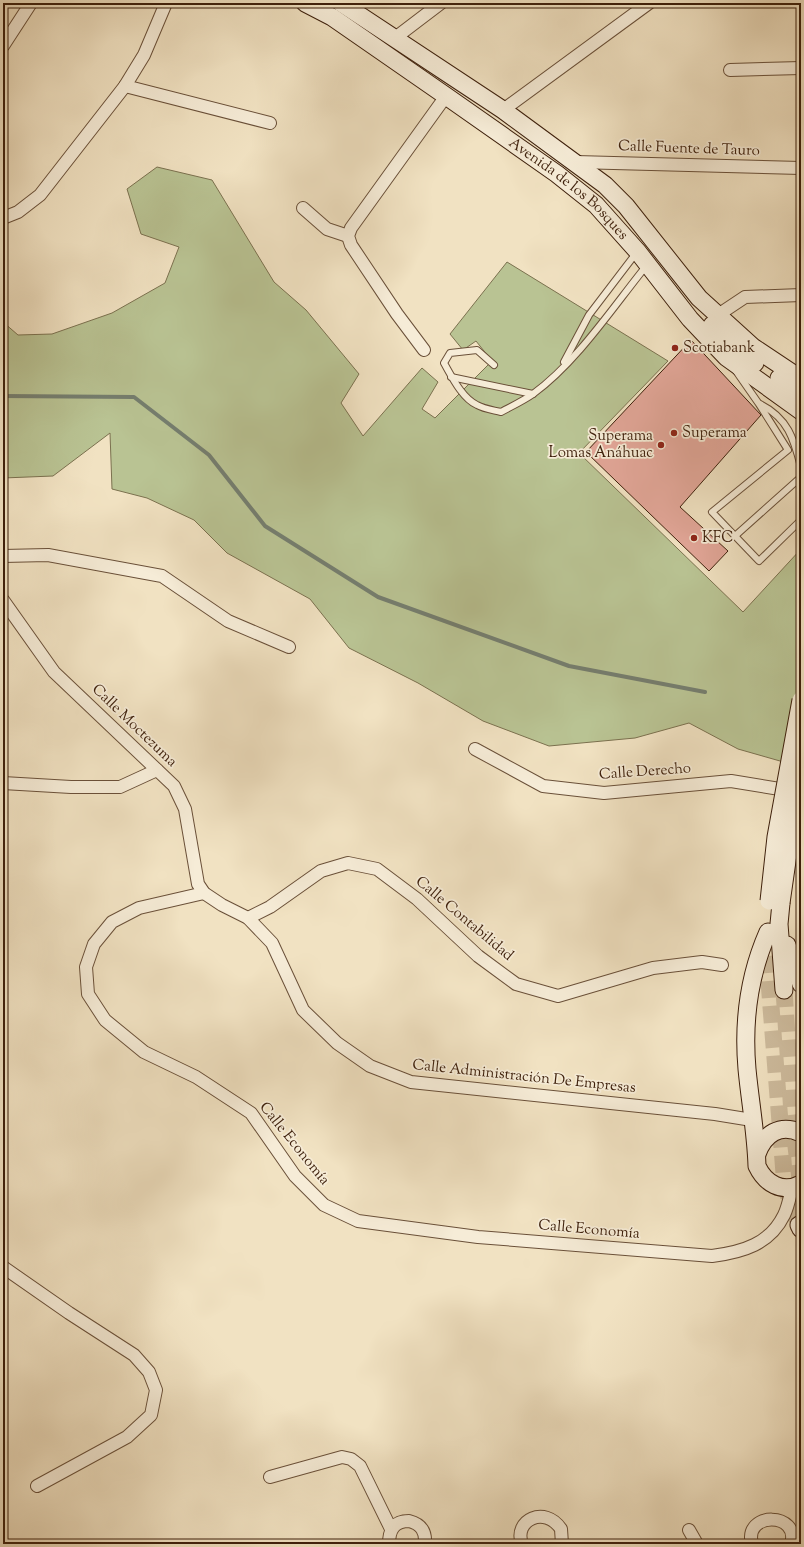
<svg xmlns="http://www.w3.org/2000/svg" width="804" height="1547" viewBox="0 0 804 1547" font-family="'Sorts Mill Goudy',serif">
  <style>
    .green { fill: #b9c393; stroke: #7b714f }
    .lines { fill: none; stroke-linecap: round; stroke-linejoin: round }
    .stream { stroke: #757e6f; stroke-width: 4 }
    .building { fill: #e2a698; stroke: #3d1f0b }
    .secondary-tunnel { stroke: #cdbb9d; stroke-width: 17; stroke-dasharray: 17 8; stroke-linecap: butt }
    .lane-casing { stroke: #6a5039; stroke-width: 8 }
    .street-casing { stroke: #6a5039; stroke-width: 14 }
    .secondary-casing { stroke: #3d1f0b; stroke-width: 19 }
    .lane { stroke: #f6ecd7; stroke-width: 6 }
    .street { stroke: #f6ecd7; stroke-width: 12 }
    .secondary { stroke: #f6ecd7; stroke-width: 17 }
    .secondary-bridge-casing { stroke: #3d1f0b; stroke-width: 19; stroke-linecap: butt }
    .secondary-bridge { stroke: #f6ecd7; stroke-width: 17 }
    .poi-dot { fill: #8f2418; stroke: #f6ecd7; stroke-width: 1.5 }
    .labels { text-anchor: middle; dominant-baseline: central; stroke-width: 3.5; stroke-linejoin: round; paint-order: stroke }
    .street-label { font-size: 15px; fill: #3d1f0b; stroke: #f6ecd7 }
    .poi-label { font-size: 15px; fill: #3d1f0b; stroke: #f6ecd7; text-anchor: start }
  </style>
  <rect width="100%" height="100%" fill="#f1e2c2"/>
  <filter id="stains"><feTurbulence type="fractalNoise" baseFrequency=".005" numOctaves="4"/><feColorMatrix values="0 0 0 0 .2 0 0 0 0 .09 0 0 0 0 .02 0 0 0 .5 -.17"/></filter>
  <radialGradient id="worn" r=".72"><stop offset=".6" stop-color="#630" stop-opacity="0"/><stop offset="1" stop-color="#630" stop-opacity=".3"/></radialGradient>
  <path class="green" d="M157,167l55,13 62,102 32,28 53,64 -18,29 22,33 59,-68 16,14 -16,27 13,9 57,-57 -16,-20 -13,9 -13,-16 57,-72 161,99 -89,92 164,159 58,-63v218l-63,-18 -49,-26 -54,15 -86,8 -66,-25 -65,-38 -69,-35 -39,-49 -83,-46 -33,-33 -47,-22 -35,-9 -2,-56 -57,43 -50,2v-156l15,13 34,-1 60,-21 53,-30 14,-36 -38,-13 -14,-45z"/>
  <g class="lines">
    <path class="stream" d="M3,396l131,1 75,58 56,71 113,71 191,69 136,26"/>
  </g>
  <path class="building" d="M691,340l70,75 -81,92 48,44 -19,20 -123,-119z"/>
  <g class="lines">
    <g class="secondary-tunnel">
      <path d="M767,956l18,230 14,39"/>
      <path d="M784,990l8,124 9,73"/>
    </g>
    <defs>
      <g id="lane">
        <path d="M564,362l25,-47 48,-63"/>
        <path d="M494,365l-17,-15 -27,3 -6,10c8,14 18,35 33,42 7,4 16,5 24,7 11,-6 22,-11 32,-18 44,-32 80,-87 114,-129"/>
        <path d="M736,371l23,33 29,46 -76,62 47,49 42,-41"/>
        <path d="M451,377l82,17"/>
        <path d="M760,404c28,14 34,35 41,63"/>
        <path d="M735,536l66,-59"/>
      </g>
      <g id="street">
        <path d="M395,38l46,-35"/>
        <path d="M3,46l28,-43"/>
        <path d="M730,70l71,-2"/>
        <path d="M125,86l145,37"/>
        <path d="M503,110l146,-107"/>
        <path d="M576,162l225,6"/>
        <path d="M303,208l24,21 21,7"/>
        <path d="M3,218l15,-6 22,-17 85,-109 19,-31 22,-52"/>
        <path d="M718,315l27,-18 56,-2"/>
        <path d="M424,350l-27,-36 -46,-69 -3,-9 3,-8 95,-132"/>
        <path d="M3,556l45,-1 114,21 66,45 61,26"/>
        <path d="M3,600l51,72 120,114 11,23 13,75 6,9 18,12 26,13 24,25 31,67 34,33 33,23 41,16 304,32 37,6"/>
        <path d="M475,749l68,37 61,7 127,-12 61,10"/>
        <path d="M3,783l68,4h49l37,-17"/>
        <path d="M204,893l-65,15 -27,14 -18,22 -8,23 2,27 17,26 39,32 52,25 55,36 44,63 29,29 34,16 120,16 234,19c31,-4 58,-12 72,-41 4,-8 6,-19 8,-27"/>
        <path d="M248,918l22,-11 51,-36 27,-8 29,6 40,30 61,57 38,28 42,12 95,-28 49,-6 20,3"/>
        <path d="M3,1267l66,46 65,42 15,17 7,18 -5,25 -24,22 -90,49"/>
        <path d="M270,1477l72,-20 9,2 9,7 31,63"/>
        <path d="M689,1530l8,14"/>
        <path d="M389,1544c0,-14 5,-23 20,-23 12,3 17,10 16,23"/>
        <path d="M522,1544c-9,-24 23,-39 39,-15l1,15"/>
        <path d="M752,1544c-9,-33 49,-32 39,0"/>
      </g>
      <g id="secondary">
        <path id="s1" d="M305,3l27,14 114,79 111,78 39,31 42,47 52,67 36,38 75,54"/>
        <path d="M341,3l162,107 102,75 21,21 73,92 54,49 48,32"/>
        <path d="M712,325l29,30 14,8"/>
        <path d="M779,378l22,14"/>
        <path d="M781,903l-2,21 5,66"/>
        <path d="M768,932c-19,43 -25,91 -21,137 3,32 9,64 10,97 8,17 25,28 44,18"/>
        <path d="M787,945l14,39"/>
        <path d="M757,1154c7,-20 23,-31 44,-21"/>
        <path d="M799,1225l2,4"/>
      </g>
    </defs>
    <use href="#lane" class="lane-casing"/>
    <use href="#street" class="street-casing"/>
    <use href="#secondary" class="secondary-casing"/>
    <use href="#lane" class="lane"/>
    <use href="#street" class="street"/>
    <use href="#secondary" class="secondary"/>
    <defs>
      <g id="secondary-bridge">
        <path d="M769,901l7,-64 25,-137"/>
        <path d="M781,903l20,-140"/>
      </g>
    </defs>
    <use href="#secondary-bridge" class="secondary-bridge-casing"/>
    <use href="#secondary-bridge" class="secondary-bridge"/>
  </g>
  <g class="poi-dot">
    <circle cx="675" cy="348" r="4"/>
    <circle cx="674" cy="433" r="4"/>
    <circle cx="661" cy="445" r="4"/>
    <circle cx="694" cy="538" r="4"/>
  </g>
  <g class="labels">
    <g class="street-label">
      <text transform="translate(689 149) rotate(2)">Calle Fuente de Tauro</text>
      <text stroke="none"><textPath href="#s1" startOffset="323">Avenida de los Bosques</textPath></text>
      <text transform="translate(134 726) rotate(44)">Calle Moctezuma</text>
      <text transform="translate(645 772) rotate(-4)">Calle Derecho</text>
      <text transform="translate(464 919) rotate(40)">Calle Contabilidad</text>
      <text transform="translate(524 1077) rotate(6)">Calle Administración De Empresas</text>
      <text transform="translate(294 1144) rotate(51)">Calle Economía</text>
      <text transform="translate(589 1230) rotate(5)">Calle Economía</text>
    </g>
    <g class="poi-label">
      <text x="683" y="348">Scotiabank</text>
      <text x="682" y="433">Superama</text>
      <text x="653" y="436" text-anchor="end">Superama<tspan x="653" dy="17">Lomas Anáhuac</tspan></text>
      <text x="702" y="538">KFC</text>
    </g>
  </g>
  <rect width="804" height="1547" fill="none" stroke="#f1e2c2" stroke-width="16"/>
  <rect x="4" y="4" width="796" height="1539" fill="none" stroke="#3d1f0b" stroke-width="2"/>
  <rect x="8" y="8" width="788" height="1531" fill="none" stroke="#3d1f0b"/>
  <rect width="100%" height="100%" filter="url(#stains)"/>
  <rect width="100%" height="100%" fill="url(#worn)"/>
</svg>
